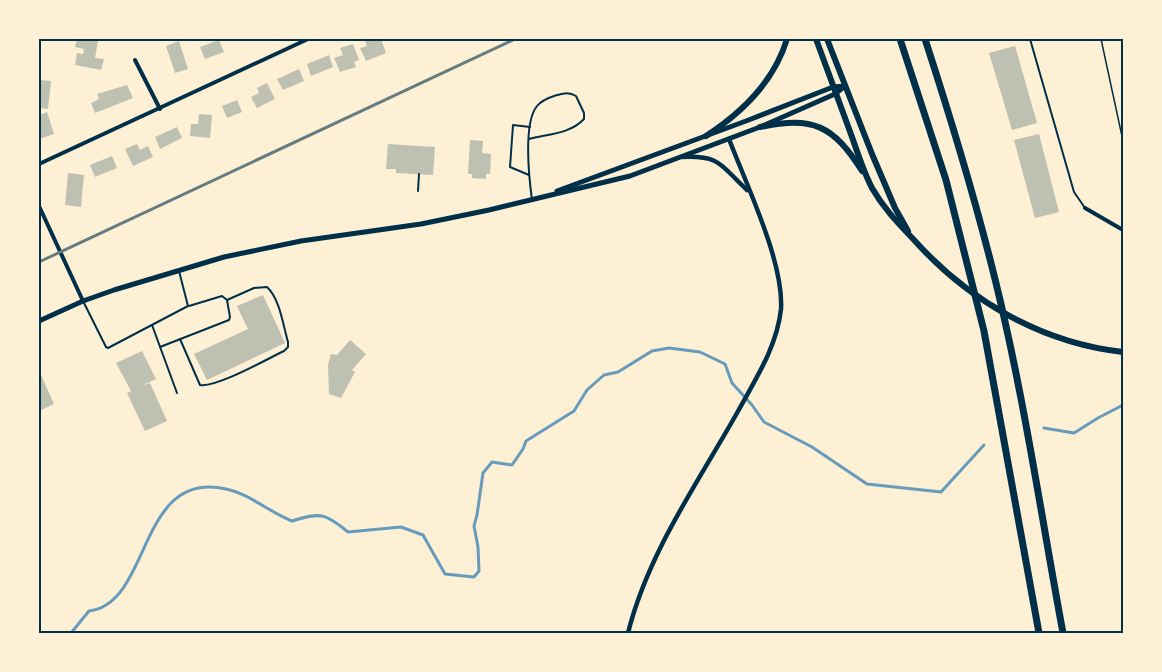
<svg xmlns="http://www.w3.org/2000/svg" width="1162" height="672" viewBox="0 0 1162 672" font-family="'PT Sans Narrow',sans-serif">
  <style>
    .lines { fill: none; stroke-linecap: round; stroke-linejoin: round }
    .stream { stroke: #669bbc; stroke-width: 3 }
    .building { fill: #bec0b2 }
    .path { stroke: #003049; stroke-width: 1.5 }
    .service { stroke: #003049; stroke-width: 2 }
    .minor { stroke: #003049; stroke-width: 4 }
    .tertiary { stroke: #003049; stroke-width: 4.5 }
    .secondary { stroke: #003049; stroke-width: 5 }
    .primary { stroke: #003049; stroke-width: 6 }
    .motorway { stroke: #003049; stroke-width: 7 }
    .rail { stroke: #657d81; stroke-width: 3 }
    .neatline { fill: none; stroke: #003049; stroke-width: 2 }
  </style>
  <rect width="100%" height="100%" fill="#fdf0d5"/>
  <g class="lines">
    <g class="stream">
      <path d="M1044,428l30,5 24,-15 25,-13"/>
      <path d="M71,633l18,-22c63,-7 48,-142 137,-122 24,5 43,23 66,32 28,-9 33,-8 56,11l53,-5 22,8 22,39 29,3 5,-6 -1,-24 -4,-21 3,-11 6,-42 9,-11 20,3 11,-16 3,-8 48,-30 13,-21 17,-15 14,-3 34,-21 17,-3 31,4 25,12 7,19 20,22 12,17 48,25 55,37 74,8 43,-47"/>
    </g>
  </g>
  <g class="building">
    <path d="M77,39l21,2 -3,17 9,1 -3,11 -26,-5 2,-12 6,1 1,-5 -9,-2z"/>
    <path d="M364,39h17l5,14 -20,8 -6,-13 7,-2z"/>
    <path d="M219,40l5,12 -19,7 -5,-12z"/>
    <path d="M179,41l9,28 -13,4 -9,-27z"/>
    <path d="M353,44l6,16 -5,2 2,5 -16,5 -6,-14 9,-3 -3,-7z"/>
    <path d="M1015,46l22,77 -25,7 -23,-77z"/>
    <path d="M329,55l4,12 -22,9 -4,-12z"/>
    <path d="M299,69l5,12 -21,9 -6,-11z"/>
    <path d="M39,80l12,1 -3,28 -9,-1z"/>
    <path d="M267,83l8,16 -18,9 -6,-11 8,-4 -2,-5z"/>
    <path d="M127,85l6,13 -38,15 -4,-10 8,-4 -2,-5z"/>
    <path d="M237,100l5,12 -15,6 -5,-12z"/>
    <path d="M47,112l7,22 -15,5v-24z"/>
    <path d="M199,114l13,1 -2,23 -20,-2 1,-12h7z"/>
    <path d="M177,127l5,11 -22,11 -5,-12z"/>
    <path d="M1039,134l20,78 -24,6 -21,-78z"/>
    <path d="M470,140l13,1 -1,12 9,1 -1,20h-4v5l-14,-1v-4h-4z"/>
    <path d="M137,144l3,6 8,-4 5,11 -20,9 -8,-17z"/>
    <path d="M388,144l47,3 -2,28 -37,-2v-4h-10z"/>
    <path d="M112,156l5,12 -22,9 -5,-12z"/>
    <path d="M68,173l16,2 -3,32 -16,-2z"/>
    <path d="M263,295l22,48 -78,37 -13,-26 54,-25 -11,-23z"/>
    <path d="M350,340l16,14 -14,16 3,2 -14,26 -12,-4 -1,-29 3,-11 6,1z"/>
    <path d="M142,351l14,28 -15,7 9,-3 17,38 -22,10 -18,-38 4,-2 -15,-28z"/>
    <path d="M41,375l13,29 -15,7v-35z"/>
  </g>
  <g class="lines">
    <path class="path" d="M1101,39l22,102"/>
    <g class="service">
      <path d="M1030,39l44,153 11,16"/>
      <path d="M529,139c19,-5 41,-5 55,-20v-6l-8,-17c-8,-5 -14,-2 -22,0 -6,2 -13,5 -17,10 -14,17 -8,72 -5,94"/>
      <path d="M529,175l-19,-8 3,-42 17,2"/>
      <path d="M418,191l1,-17"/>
      <path d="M83,301l23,46 2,1 80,-42 -9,-35"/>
      <path d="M152,325l25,68"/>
      <path d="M180,339l20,46c16,3 67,-26 84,-34l4,-4v-5c-5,-17 -8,-43 -21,-55l-13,1 -27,12"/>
      <path d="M160,347l69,-27 1,-3 -3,-17 -5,-4 -33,10"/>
    </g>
    <g class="minor">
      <path d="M135,60l25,49"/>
      <path d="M39,164l269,-125"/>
      <path d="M39,206l44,95"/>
      <path d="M1085,208l38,22"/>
    </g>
    <g class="tertiary">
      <path d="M682,157c39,-2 39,9 65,33"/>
      <path d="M628,633c20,-80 69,-149 109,-220 18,-33 40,-66 44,-104 3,-47 -35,-125 -52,-170"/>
    </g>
    <g class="secondary">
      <path d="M557,191l189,-70 87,-34 12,-1"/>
      <path d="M39,321l44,-20 31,-11 110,-33 77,-16 120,-17 68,-14 141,-34 130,-49 75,-33 10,-8"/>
    </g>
    <g class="primary">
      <path d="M816,39c12,33 24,66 36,98 6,17 12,36 20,51 12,21 27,36 43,53 54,60 127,102 208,111"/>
      <path d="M827,39l45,115 23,54 13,23"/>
      <path d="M760,127c53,-11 73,-2 102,44"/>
      <path d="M706,136c37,-24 68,-54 81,-97"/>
    </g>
    <g class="motorway">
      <path d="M900,39l46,141 38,151 55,302"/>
      <path d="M925,39c26,80 50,159 70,240 29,117 46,236 68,354"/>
    </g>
    <path class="rail" d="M39,262l476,-223"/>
  </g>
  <rect width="1162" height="672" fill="none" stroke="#fdf0d5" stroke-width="81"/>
  <rect x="40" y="40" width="1082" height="592" class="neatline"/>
</svg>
